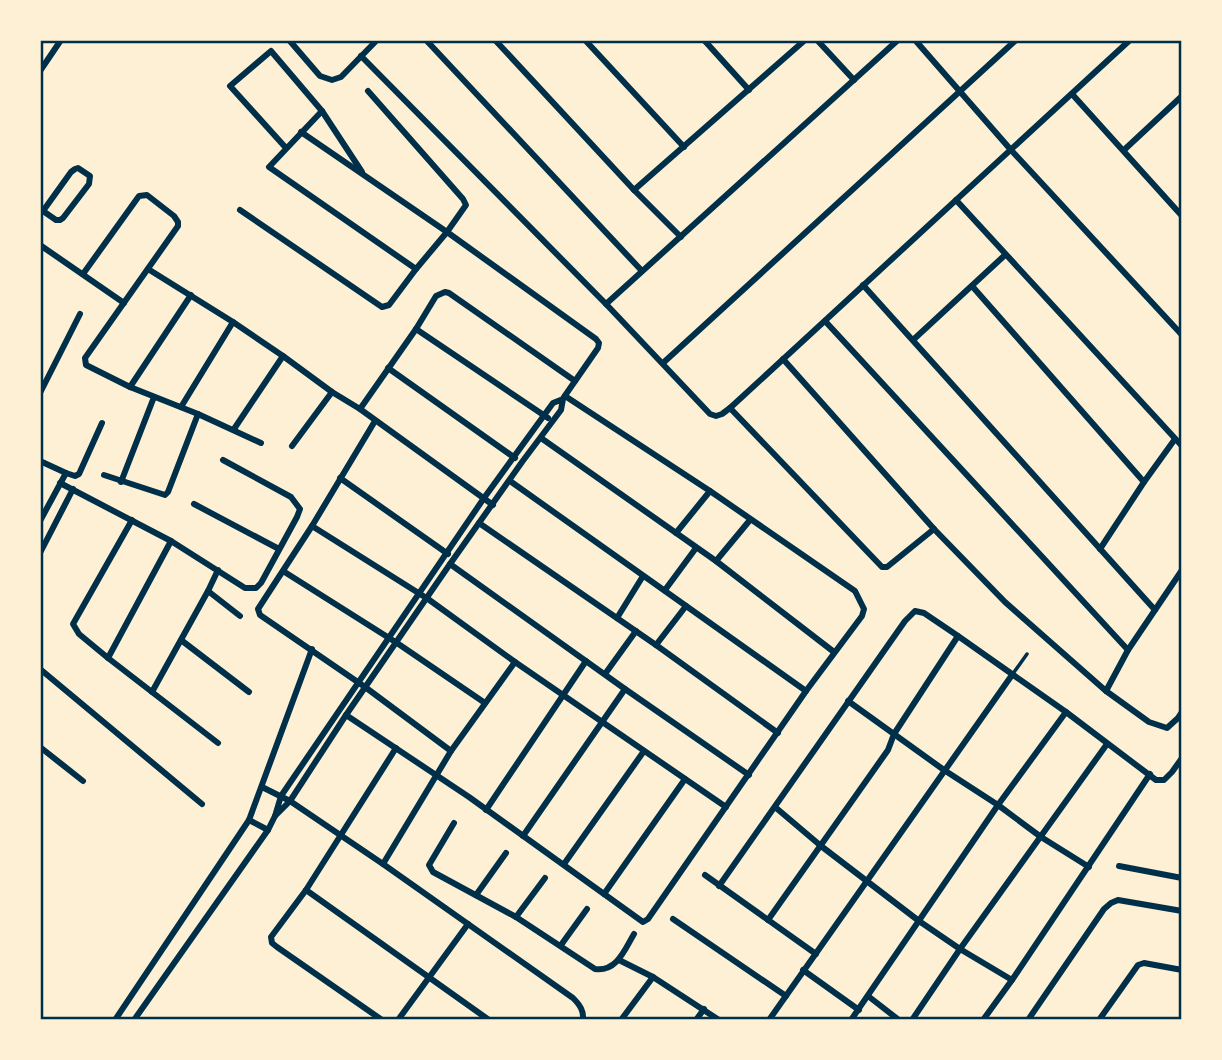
<svg xmlns="http://www.w3.org/2000/svg" width="1222" height="1060" viewBox="0 0 1222 1060" font-family="Ubuntu,sans-serif">
  <style>
    .lines { fill: none; stroke-linecap: round; stroke-linejoin: round }
    .service { stroke: #003049; stroke-width: 3.5 }
    .minor { stroke: #003049; stroke-width: 6 }
    .neatline { fill: none; stroke: #003049; stroke-width: 2.5 }
  </style>
  <rect width="100%" height="100%" fill="#fdf0d5"/>
  <g class="lines">
    <path class="service" d="M1012,675l15,-21"/>
    <g class="minor">
      <path d="M289,40l31,36 12,4 9,-3 36,-37"/>
      <path d="M426,40l216,231"/>
      <path d="M495,40l139,150 47,47"/>
      <path d="M585,40l99,107"/>
      <path d="M704,40l45,50"/>
      <path d="M817,40l37,40"/>
      <path d="M915,40l96,110 171,185"/>
      <path d="M361,56l245,248 104,110 6,2 6,-2 8,-6 400,-368"/>
      <path d="M40,71l21,-31"/>
      <path d="M1072,94l110,122"/>
      <path d="M322,111l40,61"/>
      <path d="M301,132l146,100 19,-27 -3,-6 -95,-108"/>
      <path d="M286,148l-56,-62 41,-35 51,60 -53,56 147,102"/>
      <path d="M1124,150l58,-54"/>
      <path d="M634,190l171,-150"/>
      <path d="M956,200l226,246"/>
      <path d="M240,210l142,97 7,-2 27,-36 31,-37 149,107 3,4 -1,5 -34,49"/>
      <path d="M40,214l3,-3 28,-39 4,-3 3,-1 12,8 -1,8 -26,34 -3,2h-4l-13,-9"/>
      <path d="M40,245l84,58"/>
      <path d="M148,269l85,53 50,34 49,36 28,17 133,96"/>
      <path d="M83,274l56,-78 8,-1 27,21 4,6v4l-93,132 1,7 44,22 68,27 63,29"/>
      <path d="M863,285l292,325"/>
      <path d="M972,286l172,196"/>
      <path d="M606,304l292,-264"/>
      <path d="M825,321l303,329"/>
      <path d="M416,329l132,89"/>
      <path d="M913,340l92,-85"/>
      <path d="M783,359l151,170 71,73 101,89 43,31 18,6 11,-10 4,-6"/>
      <path d="M663,363l353,-323"/>
      <path d="M388,368l127,90"/>
      <path d="M130,387l61,-92"/>
      <path d="M40,393l40,-79"/>
      <path d="M563,399l-2,11 -39,52 -72,102 -104,151 -56,86 -15,15 6,-20 203,-298 69,-95z"/>
      <path d="M181,407l52,-85"/>
      <path d="M730,408l152,159h5l47,-38"/>
      <path d="M360,409l56,-80 20,-33 9,-4 4,1 126,88"/>
      <path d="M375,421l-63,105 -54,83 2,6 105,72 86,64"/>
      <path d="M234,429l49,-73"/>
      <path d="M541,438l175,123 118,91"/>
      <path d="M292,446l40,-54"/>
      <path d="M40,461l26,12 -26,48"/>
      <path d="M66,473l9,3 4,-2 23,-51"/>
      <path d="M104,475l61,20 3,-3 30,-78"/>
      <path d="M340,478l108,76"/>
      <path d="M510,481l296,210"/>
      <path d="M121,482l33,-85"/>
      <path d="M60,483l111,58 74,47h11l5,-5 36,-66 3,-8 -9,-12 -68,-37"/>
      <path d="M194,504l85,45"/>
      <path d="M132,520l-59,104 6,10 29,24 110,85"/>
      <path d="M479,523l177,122 122,88"/>
      <path d="M312,526l116,73 87,63 211,145"/>
      <path d="M676,533l34,-42"/>
      <path d="M1100,549l44,-67 31,-43"/>
      <path d="M40,553l33,-64"/>
      <path d="M716,561l34,-41"/>
      <path d="M450,564l175,125 124,86"/>
      <path d="M283,571l114,72 88,60"/>
      <path d="M665,590l31,-42"/>
      <path d="M208,591l32,25"/>
      <path d="M617,618l26,-42"/>
      <path d="M181,640l68,52"/>
      <path d="M656,645l30,-39"/>
      <path d="M108,658l63,-117"/>
      <path d="M40,669l162,135"/>
      <path d="M605,674l31,-43"/>
      <path d="M1106,691l22,-41 54,-80"/>
      <path d="M152,692l56,-101 10,-21"/>
      <path d="M848,701l96,69 54,35 43,32 48,30"/>
      <path d="M346,715l123,82 174,125 5,-3 158,-228 56,-75 2,-7 -9,-18 -145,-100 -145,-95"/>
      <path d="M40,747l43,34"/>
      <path d="M262,787l28,14 93,63 190,134c7,7 11,13 10,22"/>
      <path d="M775,807l46,39 98,75 41,28 52,31"/>
      <path d="M486,810l100,-149"/>
      <path d="M249,820l19,10"/>
      <path d="M454,823l-25,42 4,7 83,45 79,52c22,3 30,-20 39,-35"/>
      <path d="M523,836l102,-147"/>
      <path d="M383,864l68,-113 64,-89"/>
      <path d="M564,864l80,-113"/>
      <path d="M1119,866l63,12"/>
      <path d="M705,875l111,79"/>
      <path d="M719,886l186,-265 10,-10 9,2 34,23 108,76 90,68h8l8,-8 10,-14"/>
      <path d="M306,890l183,130"/>
      <path d="M604,894l81,-115"/>
      <path d="M476,895l30,-42"/>
      <path d="M516,917l29,-39"/>
      <path d="M673,919l113,77"/>
      <path d="M768,920l120,-170 6,-16 64,-98"/>
      <path d="M561,945l26,-36"/>
      <path d="M619,960l34,17 66,43"/>
      <path d="M803,970l56,40"/>
      <path d="M868,996l31,24"/>
      <path d="M115,1020l134,-200 63,-171"/>
      <path d="M134,1020l134,-190 7,-14"/>
      <path d="M382,1020l-105,-73 -5,-4 -1,-6 35,-47 90,-142"/>
      <path d="M398,1020l70,-96"/>
      <path d="M621,1020l32,-43"/>
      <path d="M696,1020l8,-11"/>
      <path d="M769,1020l243,-345"/>
      <path d="M851,1020l147,-215 68,-93"/>
      <path d="M912,1020l48,-71 147,-205"/>
      <path d="M983,1020l29,-40 138,-206"/>
      <path d="M1028,1020l76,-111 7,-6 7,-3 64,11"/>
      <path d="M1099,1020l39,-55 6,-2 38,7"/>
    </g>
  </g>
  <rect width="1222" height="1060" fill="none" stroke="#fdf0d5" stroke-width="84"/>
  <rect x="42" y="42" width="1138" height="976" class="neatline"/>
</svg>
